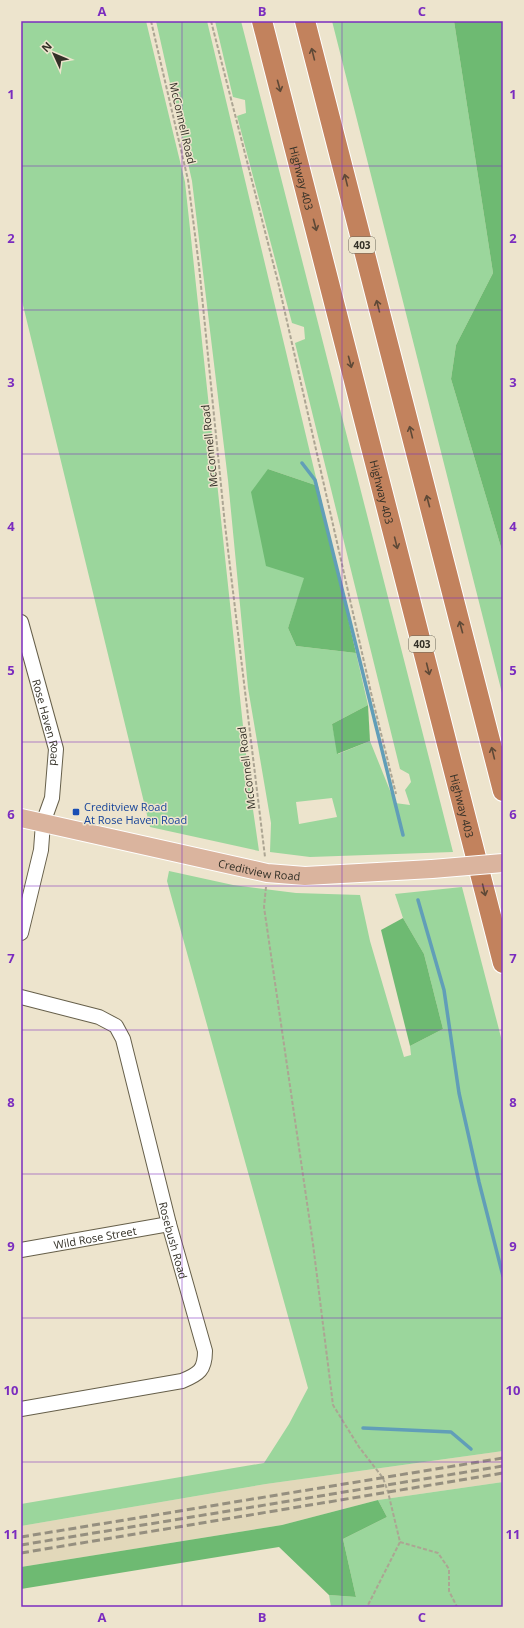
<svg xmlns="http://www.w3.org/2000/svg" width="524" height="1628" viewBox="0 0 524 1628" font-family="'Open Sans',sans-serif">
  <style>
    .built { fill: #e2d8ba }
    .green { fill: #9bd69c; fill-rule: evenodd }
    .forest { fill: #6eba72 }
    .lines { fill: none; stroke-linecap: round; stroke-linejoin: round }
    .stream { stroke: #619eb8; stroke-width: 3.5 }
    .minor-casing { stroke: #665f4a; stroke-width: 16 }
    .major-casing { stroke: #fff; stroke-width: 20 }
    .highway-casing { stroke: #fff; stroke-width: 22 }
    .path { stroke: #aca593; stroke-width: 2; stroke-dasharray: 4 2; stroke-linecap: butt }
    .minor { stroke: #fff; stroke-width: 14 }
    .major { stroke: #dab49e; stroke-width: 18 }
    .highway { stroke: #c2825d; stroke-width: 20 }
    .rail { stroke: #958f7f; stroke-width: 3; stroke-dasharray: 8 4; stroke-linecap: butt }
    .major-bridge-casing { stroke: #fff; stroke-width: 20; stroke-linecap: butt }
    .major-bridge { stroke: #dab49e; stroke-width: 18 }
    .oneway { stroke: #5e4937 }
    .grid { fill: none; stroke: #7b2cbf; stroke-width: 1; stroke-opacity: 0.55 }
    .transit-dot { fill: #1a4fb4; stroke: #ede4cd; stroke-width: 1.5 }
    .labels { text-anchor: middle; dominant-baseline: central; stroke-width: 3; stroke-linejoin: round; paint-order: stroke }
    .shield { fill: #ede4cd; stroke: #6b6659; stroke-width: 1 }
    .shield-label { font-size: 10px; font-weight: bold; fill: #333027 }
    .street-label { font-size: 11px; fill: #333027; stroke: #ede4cd }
    .transit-label { font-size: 11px; fill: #164399; stroke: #ede4cd; text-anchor: start }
    .neatline { fill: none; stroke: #7b2cbf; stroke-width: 1.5 }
    .grid-label { font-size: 13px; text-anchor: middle; font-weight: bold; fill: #7b2cbf }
  </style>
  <rect width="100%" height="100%" fill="#ede4cd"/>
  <path class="built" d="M503,1451v31l-125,18 -96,25 -261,42v-41l245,-42z"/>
  <g class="green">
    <path d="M21,21h125l39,161 64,600 10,69 -109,-24 -129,-530z"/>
    <path d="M156,21h51l111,465 -50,-17 37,108 -17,51 8,18 60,7 12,52 -36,19 6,30 32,-13 25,62 15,2 -5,-15 6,-8 -2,-8 -9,-5 -105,-426 10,-4 -1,-12 -12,-4 -55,-207 9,-3 -1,-13 -12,-3 -18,-76h26l212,831 -143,5 -40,-5 1,-29 -23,-135 -20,-208 -36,-299zM332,798l5,19 -38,7 -3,-22z"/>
    <path d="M332,21h122l39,252 -37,72 -5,34 52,175v143z"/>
    <path d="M169,871l64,14 63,8 64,2 10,46 34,116 7,-2 -1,-9 33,-17 -19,-75 -21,-36 -8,-24 67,-7 41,158v406l-237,33 -245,42v-22l243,-41 25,-39 19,-36 -141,-507z"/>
    <path d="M503,1482v125h-172l-2,-12 27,2 -13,-58 44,-22 -9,-17z"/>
  </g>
  <g class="forest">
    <path d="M454,21h49v533l-52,-175 5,-34 37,-72z"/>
    <path d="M268,469l50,17 38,167 -60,-7 -8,-18 16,-50 -38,-12 -15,-74z"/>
    <path d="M368,705l2,36 -33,13 -5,-30z"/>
    <path d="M403,918l21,36 19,75 -33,17 -29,-116z"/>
    <path d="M378,1500l9,17 -44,22 13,58 -27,-2 -50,-48 -258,42v-22l261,-42z"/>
  </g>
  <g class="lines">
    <g class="stream">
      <path d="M302,463l13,17 88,355"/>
      <path d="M418,900l26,90 15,103 20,89 24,94"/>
      <path d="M363,1428l88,4 20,17"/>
    </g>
    <defs>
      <g id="minor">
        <path id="s1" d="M21,622l35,127 -4,49 -9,25 -2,27 -20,83"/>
        <path id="s2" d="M21,997l78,20 17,9 7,13 46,185 36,127c0,19 -6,23 -23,30l-161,28"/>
        <path id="s3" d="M21,1250l148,-26"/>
      </g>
      <g id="major">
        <path id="s4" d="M21,818l246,55 38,3 127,-7"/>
      </g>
      <g id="highway">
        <path id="s5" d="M262,21l241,942"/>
        <path d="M305,21l198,770"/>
      </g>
    </defs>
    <use href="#minor" class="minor-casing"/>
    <use href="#major" class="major-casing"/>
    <use href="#highway" class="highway-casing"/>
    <g class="path">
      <path d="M151,21l37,159 11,86 26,259 40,332"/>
      <path d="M211,21l68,265 93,411 24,97"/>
      <path d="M266,887l-2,20 49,337 20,161 26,42 24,31 5,14 12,50 -33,65"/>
      <path d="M400,1542l38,11 11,16v22l8,16"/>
    </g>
    <use href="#minor" class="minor"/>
    <use href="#major" class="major"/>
    <use href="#highway" class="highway"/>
    <g class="rail">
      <path d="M21,1537l482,-79"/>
      <path d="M21,1545l482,-79"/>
      <path d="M21,1553l482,-80"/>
    </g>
    <defs>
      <path id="major-bridge" d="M432,869l71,-6"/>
    </defs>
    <use href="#major-bridge" class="major-bridge-casing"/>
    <use href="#major-bridge" class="major-bridge"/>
  </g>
  <defs><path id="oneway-shaft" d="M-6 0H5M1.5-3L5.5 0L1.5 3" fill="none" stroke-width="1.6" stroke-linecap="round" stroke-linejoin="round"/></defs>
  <g class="oneway">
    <use href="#oneway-shaft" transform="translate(313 54) rotate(-104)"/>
    <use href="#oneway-shaft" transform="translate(279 86) rotate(75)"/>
    <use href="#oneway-shaft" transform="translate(346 180) rotate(-104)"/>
    <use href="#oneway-shaft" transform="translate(315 225) rotate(75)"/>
    <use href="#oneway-shaft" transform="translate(378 306) rotate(-104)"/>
    <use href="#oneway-shaft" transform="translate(350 362) rotate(75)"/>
    <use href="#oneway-shaft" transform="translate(411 432) rotate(-104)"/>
    <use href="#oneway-shaft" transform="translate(428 501) rotate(-105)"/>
    <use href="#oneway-shaft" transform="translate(396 543) rotate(76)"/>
    <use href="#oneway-shaft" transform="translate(461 627) rotate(-105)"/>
    <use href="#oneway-shaft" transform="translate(428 669) rotate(76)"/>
    <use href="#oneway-shaft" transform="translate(493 753) rotate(-104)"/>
    <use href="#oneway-shaft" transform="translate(484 890) rotate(76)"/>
  </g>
  <path class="grid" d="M182,21v1586M342,21v1586M21,166h482M21,310h482M21,454h482M21,598h482M21,742h482M21,886h482M21,1030h482M21,1174h482M21,1318h482M21,1462h482"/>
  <rect class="transit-dot" x="72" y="808" width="8" height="8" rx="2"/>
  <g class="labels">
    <g class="shield">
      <rect x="349" y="237" width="26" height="16" rx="3"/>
      <rect x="409" y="636" width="26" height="16" rx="3"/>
    </g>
    <g class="shield-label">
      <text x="362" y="245">403</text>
      <text x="422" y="644">403</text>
    </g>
    <g class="street-label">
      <text transform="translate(183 123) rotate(77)">McConnell Road</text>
      <text stroke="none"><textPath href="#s5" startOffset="162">Highway 403</textPath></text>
      <text transform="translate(209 446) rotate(-96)">McConnell Road</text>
      <text stroke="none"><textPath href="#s5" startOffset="486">Highway 403</textPath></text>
      <text stroke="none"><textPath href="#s1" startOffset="104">Rose Haven Road</textPath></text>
      <text transform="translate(246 768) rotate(-97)">McConnell Road</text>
      <text stroke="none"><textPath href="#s5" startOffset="810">Highway 403</textPath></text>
      <text stroke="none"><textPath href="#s4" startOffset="244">Creditview Road</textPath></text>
      <text stroke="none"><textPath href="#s3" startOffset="75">Wild Rose Street</textPath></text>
      <text stroke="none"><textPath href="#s2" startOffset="322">Rosebush Road</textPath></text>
    </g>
    <g class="transit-label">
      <text x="84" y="806">Creditview Road<tspan x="84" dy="13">At Rose Haven Road</tspan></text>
    </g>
  </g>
  <rect width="524" height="1628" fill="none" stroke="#ede4cd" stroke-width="44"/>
  <g transform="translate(54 54) rotate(314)" stroke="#ede4cd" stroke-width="3" paint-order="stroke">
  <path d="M0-3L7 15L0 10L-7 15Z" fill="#333027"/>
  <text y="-6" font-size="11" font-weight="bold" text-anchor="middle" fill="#333027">N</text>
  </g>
  <rect x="22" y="22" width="480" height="1584" class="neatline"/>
  <g class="grid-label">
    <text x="102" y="16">A</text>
    <text x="262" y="16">B</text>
    <text x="422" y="16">C</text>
    <text x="11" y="99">1</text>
    <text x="513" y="99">1</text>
    <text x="11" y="243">2</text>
    <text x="513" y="243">2</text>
    <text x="11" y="387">3</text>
    <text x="513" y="387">3</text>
    <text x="11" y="531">4</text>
    <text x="513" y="531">4</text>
    <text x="11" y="675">5</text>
    <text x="513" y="675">5</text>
    <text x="11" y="819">6</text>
    <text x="513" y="819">6</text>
    <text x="11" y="963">7</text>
    <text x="513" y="963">7</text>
    <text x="11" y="1107">8</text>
    <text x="513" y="1107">8</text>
    <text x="11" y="1251">9</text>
    <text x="513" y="1251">9</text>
    <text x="11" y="1395">10</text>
    <text x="513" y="1395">10</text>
    <text x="11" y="1539">11</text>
    <text x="513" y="1539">11</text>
    <text x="102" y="1622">A</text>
    <text x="262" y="1622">B</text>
    <text x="422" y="1622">C</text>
  </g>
</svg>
